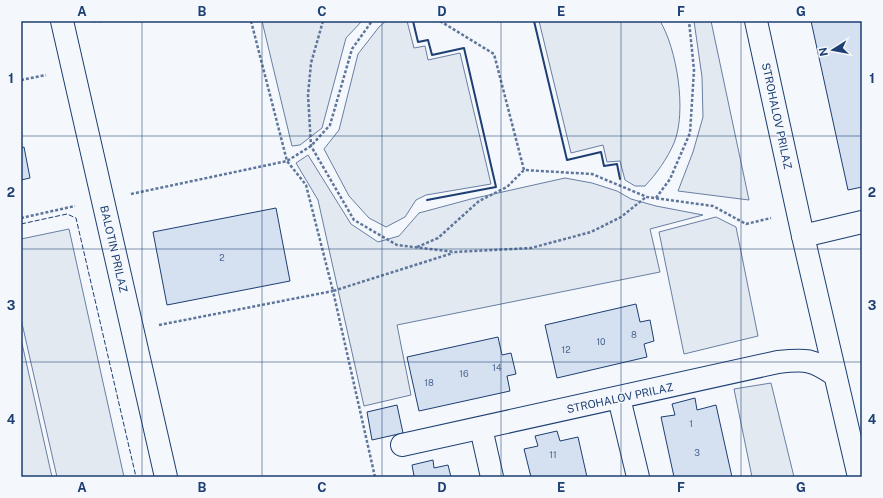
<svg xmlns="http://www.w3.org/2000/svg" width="883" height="498" viewBox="0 0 883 498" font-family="'Public Sans',sans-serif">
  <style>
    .green { fill: #e3e9f0; stroke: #687fa3 }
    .building { fill: #d5e0f0; stroke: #1d3f73 }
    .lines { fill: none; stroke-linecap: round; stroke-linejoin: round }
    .minor-casing { stroke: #1d3f73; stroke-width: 24 }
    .path { stroke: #5e769c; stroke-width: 2.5; stroke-dasharray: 3 2; stroke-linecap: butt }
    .minor { stroke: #f4f7fb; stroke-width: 22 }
    .fence { stroke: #1d3f73; stroke-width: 1; stroke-dasharray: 5 2; stroke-linecap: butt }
    .wall { stroke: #1d3f73; stroke-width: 2 }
    .grid { fill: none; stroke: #1d3f73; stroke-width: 1; stroke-opacity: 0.55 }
    .labels { text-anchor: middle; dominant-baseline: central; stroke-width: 3; stroke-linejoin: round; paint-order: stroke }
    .number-label { font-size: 9px; fill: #4b6792 }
    .street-label { font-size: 11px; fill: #1d3f73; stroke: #f4f7fb }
    .neatline { fill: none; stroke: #1d3f73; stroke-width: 1.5 }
    .grid-label { font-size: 13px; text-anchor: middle; font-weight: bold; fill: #1d3f73 }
  </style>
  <rect width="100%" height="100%" fill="#f4f7fb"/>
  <g class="green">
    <path d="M262,21h100l-16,17 -24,90 -22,17 -8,1z"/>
    <path d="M386,21h21l7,27 11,-2 3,14 32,-7 31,131 -65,11 -10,5 -11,17 -19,10 -17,-9 -20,-22 -25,-47 15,-19 19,-76 21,-27z"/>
    <path d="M539,21h121c17,28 27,91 14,122 -7,16 -17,30 -29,43h-10l-10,-6 -5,-19 -13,1 -4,-17 -32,8z"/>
    <path d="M694,21h17l38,179 -71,-9 15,-39 10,-35 -1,-40z"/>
    <path d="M308,155l43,69 27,18 21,-6 20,-23 52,-14 94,-21 27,5 25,8 14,8 25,7 47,9 -53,14 10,43 -263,53 14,70 -47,11 -46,-206 -22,-37z"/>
    <path d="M716,217l20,10 22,109 -74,18 -25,-122z"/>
    <path d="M69,229l55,248h-67l-36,-158v-80z"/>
    <path d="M21,339l31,138h-31z"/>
    <path d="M771,383l23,94h-42l-18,-88z"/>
  </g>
  <g class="building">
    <path d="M811,21h51v166l-14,3z"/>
    <path d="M24,147l6,31 -9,2v-32z"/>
    <path d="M276,208l14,73 -123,24 -14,-73z"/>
    <path d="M636,304l4,18 10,-2 4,21 -10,3 3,13 -90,21 -12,-53z"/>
    <path d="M498,337l4,18 9,-2 5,21 -9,2 3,15 -91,20 -12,-54z"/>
    <path d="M695,398l2,12 19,-5 16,72h-58l-13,-60 14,-2 -3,-11z"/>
    <path d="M397,405l6,28 -31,7 -5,-28z"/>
    <path d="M557,431l3,10 18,-4 9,40h-56l-7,-28 14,-3 -3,-10z"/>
    <path d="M433,460l1,8 14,-3 3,12h-43l6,-1 -2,-11z"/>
  </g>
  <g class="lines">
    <defs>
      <g id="minor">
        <path d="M62,21l104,456"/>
        <path d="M756,21l47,215 56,241"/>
        <path d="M803,236l59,-14"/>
        <path d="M619,398l19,79"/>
        <path d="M481,428l11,49"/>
        <path d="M402,445l376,-83c28,-3 34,-3 57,13"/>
      </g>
    </defs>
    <use href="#minor" class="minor-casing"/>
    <g class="path">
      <path d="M93,21h8"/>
      <path d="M251,21l36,140 19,24 27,106 120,-38"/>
      <path d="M323,21l-12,42 -3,32 3,51 43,74 43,25 58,7 76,-4 60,-16 30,-15 25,-20"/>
      <path d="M440,21l54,33 30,116 68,4 55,23 66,9 33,18 25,-6"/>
      <path d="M21,80l25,-5"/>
      <path d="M131,194l156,-33 24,-15 19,-21 22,-76 20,-28"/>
      <path d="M656,198l14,-19 20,-46 4,-63 -5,-49"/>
      <path d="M21,218l54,-12"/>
      <path d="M417,247l21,-9 41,-37 28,-14 17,-17"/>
      <path d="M159,325l174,-34 42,186"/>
    </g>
    <use href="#minor" class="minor"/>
    <path class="fence" d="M21,224l46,-10 9,4 60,259"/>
    <g class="wall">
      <path d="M413,21l5,21 10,-2 4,15 32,-7 32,139 -69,13"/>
      <path d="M534,21l33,139 34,-8 3,14 13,-2 3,15"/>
    </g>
  </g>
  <path class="grid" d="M142,21v456M262,21v456M382,21v456M501,21v456M621,21v456M741,21v456M21,136h841M21,249h841M21,362h841"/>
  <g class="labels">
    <g class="number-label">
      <text x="222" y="257">2</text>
      <text x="634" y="334">8</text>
      <text x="601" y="341">10</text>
      <text x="566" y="349">12</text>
      <text x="497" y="367">14</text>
      <text x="464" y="373">16</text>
      <text x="429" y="382">18</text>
      <text x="691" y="423">1</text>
      <text x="697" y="452">3</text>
      <text x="553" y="454">11</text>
    </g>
    <g class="street-label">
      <text transform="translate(777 116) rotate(78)">STROHALOV PRILAZ</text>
      <text transform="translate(114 249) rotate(77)">BALOTIN PRILAZ</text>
      <text transform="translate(620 398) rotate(-12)">STROHALOV PRILAZ</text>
    </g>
  </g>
  <rect width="883" height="498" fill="none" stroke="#f4f7fb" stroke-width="44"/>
  <g transform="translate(833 50) rotate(259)" stroke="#f4f7fb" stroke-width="3" paint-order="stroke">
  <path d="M0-3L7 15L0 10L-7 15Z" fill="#1d3f73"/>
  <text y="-6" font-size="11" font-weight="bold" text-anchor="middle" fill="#1d3f73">N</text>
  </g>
  <rect x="22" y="22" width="839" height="454" class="neatline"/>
  <g class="grid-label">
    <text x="82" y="16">A</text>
    <text x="202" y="16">B</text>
    <text x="322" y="16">C</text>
    <text x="442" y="16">D</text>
    <text x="561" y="16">E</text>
    <text x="681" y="16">F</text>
    <text x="801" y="16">G</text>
    <text x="11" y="83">1</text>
    <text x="872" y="83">1</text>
    <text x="11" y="197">2</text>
    <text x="872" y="197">2</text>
    <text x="11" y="310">3</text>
    <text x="872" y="310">3</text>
    <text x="11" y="424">4</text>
    <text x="872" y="424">4</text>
    <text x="82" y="492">A</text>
    <text x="202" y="492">B</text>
    <text x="322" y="492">C</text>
    <text x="442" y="492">D</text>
    <text x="561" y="492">E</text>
    <text x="681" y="492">F</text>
    <text x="801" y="492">G</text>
  </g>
</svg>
